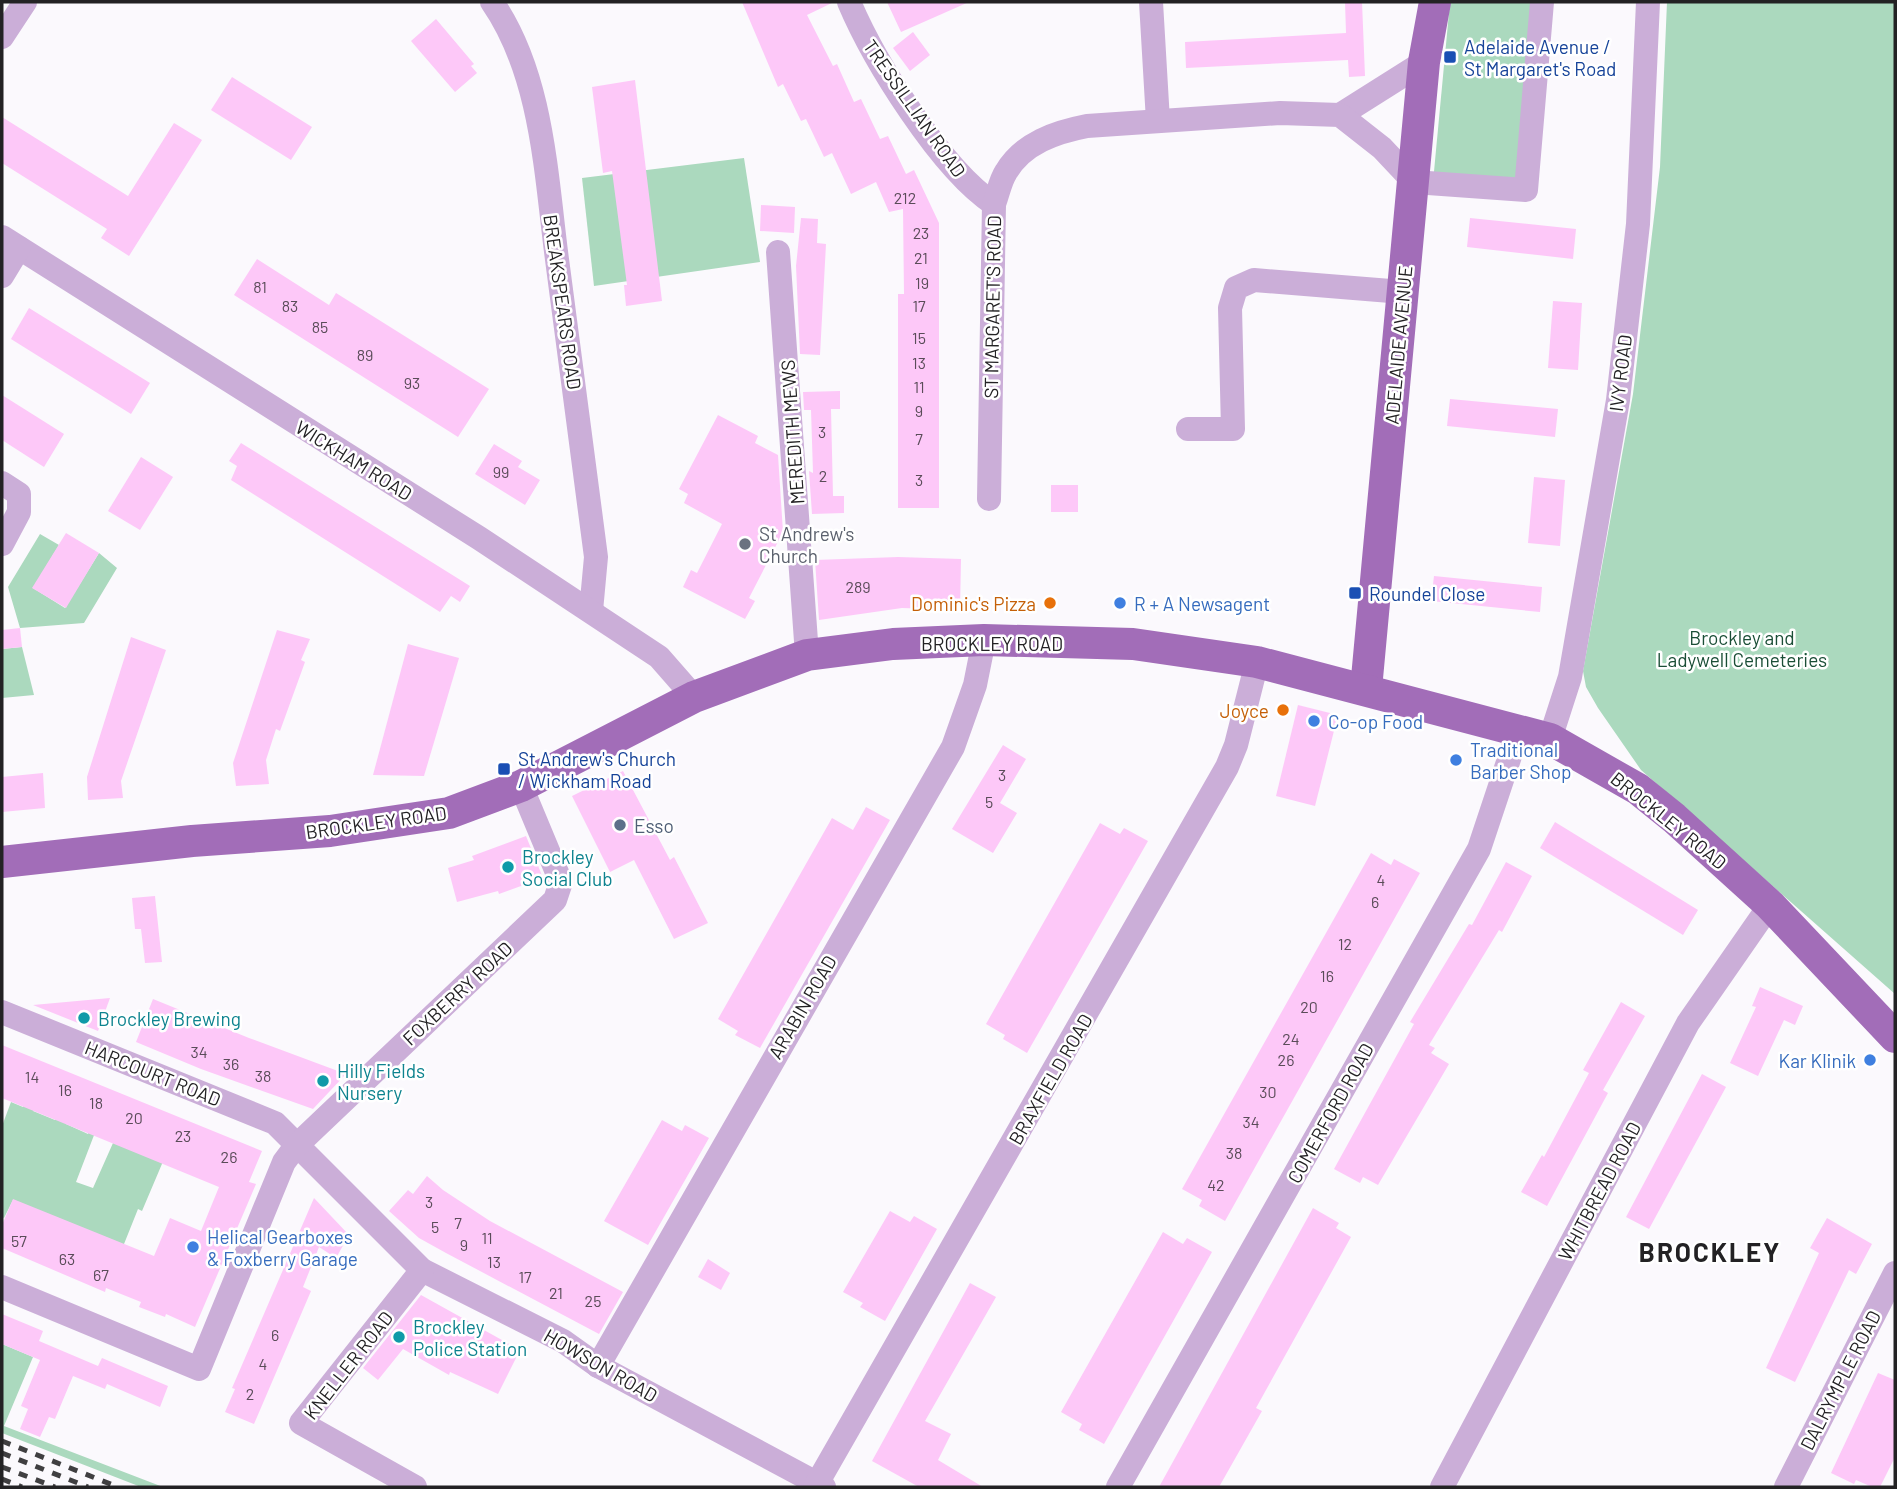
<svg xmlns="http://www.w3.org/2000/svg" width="1897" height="1489" viewBox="0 0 1897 1489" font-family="Barlow,sans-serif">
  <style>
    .green { fill: #abd9be }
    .building { fill: #fdc8f8 }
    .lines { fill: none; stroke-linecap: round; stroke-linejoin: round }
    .minor { stroke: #cbaed8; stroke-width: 24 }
    .major { stroke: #a26db8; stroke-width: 32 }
    .rail { stroke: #403f41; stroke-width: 5; stroke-dasharray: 9 9; stroke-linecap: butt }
    .transit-dot { fill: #1a4fb4; stroke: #fff; stroke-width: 2.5 }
    .worship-dot { fill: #6b7280; stroke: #fff; stroke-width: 2.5 }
    .food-dot { fill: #e8710a; stroke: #fff; stroke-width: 2.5 }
    .shop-dot { fill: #3f7fe0; stroke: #fff; stroke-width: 2.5 }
    .service-dot { fill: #5c6f8a; stroke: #fff; stroke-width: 2.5 }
    .culture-dot { fill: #0f9aa8; stroke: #fff; stroke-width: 2.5 }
    .labels { text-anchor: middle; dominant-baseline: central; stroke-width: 5; stroke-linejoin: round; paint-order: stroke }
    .number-label { font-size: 16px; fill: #5a4c59 }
    .transit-label { font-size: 19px; fill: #164399; stroke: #fff; text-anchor: start }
    .street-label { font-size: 19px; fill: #232224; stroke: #fff }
    .worship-label { font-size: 19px; fill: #5b616d; stroke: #fff; text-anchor: start }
    .food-label { font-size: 19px; fill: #c56008; stroke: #fff; text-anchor: end }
    .shop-label { font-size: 19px; fill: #366cbe; stroke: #fff; text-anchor: start }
    .park-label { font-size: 19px; fill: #1a4e36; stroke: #fff }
    .service-label { font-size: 19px; fill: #4e5e75; stroke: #fff; text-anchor: start }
    .culture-label { font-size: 19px; fill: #0d838f; stroke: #fff; text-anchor: start }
    .district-label { font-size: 26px; font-weight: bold; letter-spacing: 2px; fill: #232224; stroke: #fff }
  </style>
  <rect width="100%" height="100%" fill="#fbf9fd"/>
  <g class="green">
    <path d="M1450,2h92l-16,188 -93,-8z"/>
    <path d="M1667,2h228v992l-254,-224 -43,-62 -12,-21 -3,-16 50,-277 27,-227z"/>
    <path d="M744,158l16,104 -166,24 -12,-108z"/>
    <path d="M40,534l19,11 -26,43 32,20 34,-55 18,15 -33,55 -64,5 -12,-41z"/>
    <path d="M22,647l12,48 -32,3v-49z"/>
    <path d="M30,1088l10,4 -7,19 22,9 8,-18 3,22 22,10 8,-19 5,2 -25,65 17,6 20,-45 57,2 -28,66 -4,-2 -22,55 -103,-64 -9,18 -2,-1v-91l9,-24 12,5z"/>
    <path d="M2,1344l31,13 -29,69 159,61h-22l-139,-54z"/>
  </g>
  <g class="building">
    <path d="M742,2h92l-27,13 26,51 4,-2 17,38 7,-3 19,40 8,-3 18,38 8,-4 25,53v285h-41v-214h6l-1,-85 -14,3 -13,-30 -25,12 -19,-41 -8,4 -18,-38 -5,2 -18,-37 -5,3z"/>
    <path d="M887,2h82l-68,30z"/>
    <path d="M1345,2h17l3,74 -16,1 -1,-17 -162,8 -1,-26 161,-9z"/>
    <path d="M436,19l38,45 -3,2 6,7 -22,19 -44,-51z"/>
    <path d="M913,32l17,23 -20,16 -17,-23z"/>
    <path d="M232,77l80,50 -21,33 -80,-50z"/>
    <path d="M635,80l27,221 -36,5 -2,-21h3l-15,-114 -9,2 -11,-86z"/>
    <path d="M2,117l126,79 46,-73 28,17 -73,116 -28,-18 6,-9 -105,-66z"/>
    <path d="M761,205l34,2 -1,26 -34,-2z"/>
    <path d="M801,218l17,1 -1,24 9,1 -6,111 -20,-1 -4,-88z"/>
    <path d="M1470,218l106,11 -3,30 -106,-12z"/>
    <path d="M257,259l72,46 7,-12 153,96 -31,48 -224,-142z"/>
    <path d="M1553,301l29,2 -4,67 -30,-2z"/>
    <path d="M29,308l121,75 -19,31 -120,-75z"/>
    <path d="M840,391v18h-9l2,87h11v17l-32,1 -3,-43 4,2 -2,-63h-7l-1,-18z"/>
    <path d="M2,395l62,39 -20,33 -42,-27z"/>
    <path d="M1450,399l108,10 -3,28 -108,-11z"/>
    <path d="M718,415l40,21 -3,7 23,12 5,77 -34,66 6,3 -10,18 -62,-32 8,-17 6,3 25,-49 -38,-21 4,-9 -9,-5z"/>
    <path d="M241,443l229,143 -10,16 -9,-6 -11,16 -209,-132 6,-14 -8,-5z"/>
    <path d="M494,444l28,17 -4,6 22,13 -15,25 -50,-31z"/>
    <path d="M141,457l32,20 -33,53 -32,-19z"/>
    <path d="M1534,477l31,3 -5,66 -32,-3z"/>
    <rect x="1051" y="485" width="27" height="27"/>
    <path d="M66,533l33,20 -33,55 -34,-20z"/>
    <path d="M898,557l63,2 -1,51 -58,-2 -83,12 -4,-60z"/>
    <path d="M1434,576l108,11 -2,25 -109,-11z"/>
    <path d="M20,628l2,19 -20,2v-19z"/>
    <path d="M277,630l33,9 -9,21 4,2 -25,69 -4,-2 -10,31 3,24 -33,2 -3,-23z"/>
    <path d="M131,637l35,13 -45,131 2,17 -35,2 -1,-23z"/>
    <path d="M408,644l51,14 -35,118 -51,-1z"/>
    <path d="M1298,705l40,10 -23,91 -39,-10z"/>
    <path d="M1003,745l23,14 -26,44 17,10 -24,40 -41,-24z"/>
    <path d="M623,771l47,89 4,-3 34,66 -34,16 -40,-79 -24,12 -38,-76z"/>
    <path d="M43,773l2,35 -43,4v-35z"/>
    <path d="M866,807l24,13 -130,228 -25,-13 3,-4 -20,-12 114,-201 21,12z"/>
    <path d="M1555,822l143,88 -15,25 -143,-87z"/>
    <path d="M1100,823l20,11 4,-6 24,13 -121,212 -24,-14 2,-4 -19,-11z"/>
    <path d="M526,836l17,42 -44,16 -1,-3 -41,11 -9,-34 26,-8 -2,-4z"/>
    <path d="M1371,853l20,12 3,-6 26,14 -195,348 -26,-15 3,-6 -20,-11z"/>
    <path d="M1506,862l26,14 -30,56 -3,-2 -70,115 6,3 -4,5 18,11 -71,121 -15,-8 -3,6 -26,-14 80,-145 -4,-2 59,-98 3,1z"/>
    <path d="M155,896l7,66 -17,1 -4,-34h-6l-3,-31z"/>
    <path d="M1760,987l43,19 -8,19 -11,-5 -26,56 -28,-13 26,-56 -4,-1z"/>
    <path d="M110,998l-12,33 -65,-26z"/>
    <path d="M153,999l96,39 97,36 -33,35 -112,-40 -65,-27z"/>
    <path d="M1621,1002l24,14 -42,74 5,3 -61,113 -26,-14 21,-37 2,2 45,-84 -6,-3z"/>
    <path d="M2,1045l260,106 -13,31 7,2 -61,143 -29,-13 -1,3 -26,-10 2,-5 -35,-14 -1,4 -103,-44v-23l11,-26 141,57 16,-38 31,13 18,-44 -217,-89z"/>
    <path d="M1702,1074l24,13 -77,142 -23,-12z"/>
    <path d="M662,1120l20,11 3,-6 24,13 -61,107 -44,-24z"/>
    <path d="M427,1176l16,14 47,31 133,71 -24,42 -153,-81 -27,-15 -30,-27 19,-21 5,4z"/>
    <path d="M314,1198l35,37 -13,23 -17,-11 -16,40 8,4 -57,133 -29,-12 10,-23 -3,-1z"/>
    <path d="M1313,1208l26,15 -3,5 15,9 -95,171 6,3 -43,76h-60z"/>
    <path d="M890,1211l20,11 4,-6 23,13 -52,92 -25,-14 3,-4 -20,-11z"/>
    <path d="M1827,1218l45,26 -16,30 -7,-4 -54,112 -29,-14 53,-115 -9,-5z"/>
    <path d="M1163,1232l20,12 4,-6 25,14 -108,192 -25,-14 3,-6 -21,-12z"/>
    <path d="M708,1259l22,14 -9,17 -23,-13z"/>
    <path d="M970,1283l26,14 -71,124 26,13 -13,26 45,27h-64l-47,-26z"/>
    <path d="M421,1295l99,55 -22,44 -48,-22 -1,3 -46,-26 -25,31 -15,-12z"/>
    <path d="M2,1314l41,17 -4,10 59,25 4,-8 66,28 -8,21 -53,-23 -2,5 -32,-13 -18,43 -6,-2 -9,20 -20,-8 8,-20 -7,-3 19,-46 -38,-16z"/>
    <path d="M1878,1373l17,7v77l-15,30h-8l-16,-7 -2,4 -23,-11z"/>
  </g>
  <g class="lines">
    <g class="minor">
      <path d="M492,2c52,75 54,178 66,265 13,97 25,193 38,290l-5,54"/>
      <path d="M849,2c25,59 92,167 145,202"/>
      <path d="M1151,2l7,119"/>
      <path d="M2,37l23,-35"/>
      <path d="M1340,115l84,-53"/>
      <path d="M2,237l477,301 180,119 35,40"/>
      <path d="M778,252l29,403"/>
      <path d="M2,276l17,-28"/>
      <path d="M1188,429h45l-3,-121 6,-20 18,-8 149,12"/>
      <path d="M2,483l17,11v18l-17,32"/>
      <path d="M989,499l5,-295c4,-10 6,-23 12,-32 17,-29 50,-40 81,-46l193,-13 60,2 42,33 32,34 112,8 16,-188"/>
      <path d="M1550,739l20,-62 48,-277 20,-176 10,-222"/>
      <path d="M2,1012l273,111 147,147 141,71 35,25 226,121"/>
      <path d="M2,1287l197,82 85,-207 12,-16 259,-246 6,-18 -40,-96"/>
      <path d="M598,1366l355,-619 22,-62 9,-45"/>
      <path d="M415,1487l-114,-64 121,-153"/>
      <path d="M815,1487l412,-720 9,-22 21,-83"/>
      <path d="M1118,1487l361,-638 40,-120"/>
      <path d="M1442,1487l246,-464 82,-118"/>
      <path d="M1786,1487l109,-214"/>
    </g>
    <g class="major">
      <path d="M1366,689l58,-627 11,-60"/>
      <path d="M2,862l190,-21 138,-10 119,-18 72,-27 173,-89 113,-42 86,-11 91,-4 149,4 124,18 293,77 88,50 36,29 96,87 125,132"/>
    </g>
    <g class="rail">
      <path d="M2,1441l116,46"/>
      <path d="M2,1453l86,34"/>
      <path d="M2,1467l53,20"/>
      <path d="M2,1479l20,8"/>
    </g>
  </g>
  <g class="transit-dot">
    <rect x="1443" y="50" width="14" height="14" rx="3.5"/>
    <rect x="1348" y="586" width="14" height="14" rx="3.5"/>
    <rect x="497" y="762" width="14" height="14" rx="3.5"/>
  </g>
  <circle class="worship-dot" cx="745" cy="544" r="7"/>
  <g class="food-dot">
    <circle cx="1050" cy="603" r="7"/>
    <circle cx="1283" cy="710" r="7"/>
  </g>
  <g class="shop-dot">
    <circle cx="1120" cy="603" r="7"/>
    <circle cx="1314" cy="721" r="7"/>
    <circle cx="1456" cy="760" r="7"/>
    <circle cx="1870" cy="1060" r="7"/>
    <circle cx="193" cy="1247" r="7"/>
  </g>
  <circle class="service-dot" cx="620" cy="825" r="7"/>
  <g class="culture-dot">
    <circle cx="508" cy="867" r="7"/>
    <circle cx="84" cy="1018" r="7"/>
    <circle cx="323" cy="1081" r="7"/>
    <circle cx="399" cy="1337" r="7"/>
  </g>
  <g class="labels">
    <g class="number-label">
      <text x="905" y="197">212</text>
      <text x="921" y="232">23</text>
      <text x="921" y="257">21</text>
      <text x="922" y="282">19</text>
      <text x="260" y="286">81</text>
      <text x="290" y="305">83</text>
      <text x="919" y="305">17</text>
      <text x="320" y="326">85</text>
      <text x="919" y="337">15</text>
      <text x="365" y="354">89</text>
      <text x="919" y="362">13</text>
      <text x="412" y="382">93</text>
      <text x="919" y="386">11</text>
      <text x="919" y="410">9</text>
      <text x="822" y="431">3</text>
      <text x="919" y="438">7</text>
      <text x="501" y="471">99</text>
      <text x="823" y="475">2</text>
      <text x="919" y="479">3</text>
      <text x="858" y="586">289</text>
      <text x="1002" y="774">3</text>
      <text x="989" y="801">5</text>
      <text x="1381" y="879">4</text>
      <text x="1375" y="901">6</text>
      <text x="1345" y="943">12</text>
      <text x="1327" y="975">16</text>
      <text x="1309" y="1006">20</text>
      <text x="1291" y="1038">24</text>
      <text x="199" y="1051">34</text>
      <text x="1286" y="1059">26</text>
      <text x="231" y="1063">36</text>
      <text x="263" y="1075">38</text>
      <text x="32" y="1076">14</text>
      <text x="65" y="1089">16</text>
      <text x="1268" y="1091">30</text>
      <text x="96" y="1102">18</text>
      <text x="134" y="1117">20</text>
      <text x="1251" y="1121">34</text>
      <text x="183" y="1135">23</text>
      <text x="1234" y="1152">38</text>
      <text x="229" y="1156">26</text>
      <text x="1216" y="1184">42</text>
      <text x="429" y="1201">3</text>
      <text x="458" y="1222">7</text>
      <text x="435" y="1226">5</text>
      <text x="487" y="1237">11</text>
      <text x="19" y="1240">57</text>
      <text x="464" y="1244">9</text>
      <text x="67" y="1258">63</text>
      <text x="494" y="1261">13</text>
      <text x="101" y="1274">67</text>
      <text x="525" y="1276">17</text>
      <text x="556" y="1292">21</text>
      <text x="593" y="1300">25</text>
      <text x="275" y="1334">6</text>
      <text x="263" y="1363">4</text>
      <text x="250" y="1393">2</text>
    </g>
    <g class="transit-label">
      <text x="1464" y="46">Adelaide Avenue /<tspan x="1464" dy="22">St Margaret's Road</tspan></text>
      <text x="1369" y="593">Roundel Close</text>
      <text x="518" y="758">St Andrew's Church<tspan x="518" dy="22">/ Wickham Road</tspan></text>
    </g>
    <g class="street-label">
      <text transform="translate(915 108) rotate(55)">TRESSILLIAN ROAD</text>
      <text transform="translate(563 302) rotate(82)">BREAKSPEARS ROAD</text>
      <text transform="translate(992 307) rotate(-89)">ST MARGARET'S ROAD</text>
      <text transform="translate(1398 345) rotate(-85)">ADELAIDE AVENUE</text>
      <text transform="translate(1620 373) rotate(-83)">IVY ROAD</text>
      <text transform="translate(792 432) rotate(-94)">MEREDITH MEWS</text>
      <text transform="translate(354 460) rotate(32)">WICKHAM ROAD</text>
      <text x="992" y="643">BROCKLEY ROAD</text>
      <text transform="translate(1669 820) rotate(39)">BROCKLEY ROAD</text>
      <text transform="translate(376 822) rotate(-8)">BROCKLEY ROAD</text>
      <text transform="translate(457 993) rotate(-43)">FOXBERRY ROAD</text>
      <text transform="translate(802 1007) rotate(-60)">ARABIN ROAD</text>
      <text transform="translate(153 1073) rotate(22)">HARCOURT ROAD</text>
      <text transform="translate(1050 1079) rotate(-60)">BRAXFIELD ROAD</text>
      <text transform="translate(1330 1113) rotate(-61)">COMERFORD ROAD</text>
      <text transform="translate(1599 1191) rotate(-62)">WHITBREAD ROAD</text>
      <text transform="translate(348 1365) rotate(-52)">KNELLER ROAD</text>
      <text transform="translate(601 1365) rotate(30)">HOWSON ROAD</text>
      <text transform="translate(1840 1380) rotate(-63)">DALRYMPLE ROAD</text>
    </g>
    <g class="worship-label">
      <text x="759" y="533">St Andrew's<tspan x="759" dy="22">Church</tspan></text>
    </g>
    <g class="food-label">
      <text x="1036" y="603">Dominic's Pizza</text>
      <text x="1269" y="710">Joyce</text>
    </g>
    <g class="shop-label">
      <text x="1134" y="603">R + A Newsagent</text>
      <text x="1328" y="721">Co-op Food</text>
      <text x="1470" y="749">Traditional<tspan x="1470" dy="22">Barber Shop</tspan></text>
      <text x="1856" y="1060" text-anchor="end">Kar Klinik</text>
      <text x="207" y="1236">Helical Gearboxes<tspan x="207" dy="22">&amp; Foxberry Garage</tspan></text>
    </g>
    <g class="park-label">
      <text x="1742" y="637">Brockley and<tspan x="1742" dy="22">Ladywell Cemeteries</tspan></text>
    </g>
    <g class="service-label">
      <text x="634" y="825">Esso</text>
    </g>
    <g class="culture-label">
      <text x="522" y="856">Brockley<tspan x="522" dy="22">Social Club</tspan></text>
      <text x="98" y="1018">Brockley Brewing</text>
      <text x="337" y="1070">Hilly Fields<tspan x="337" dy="22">Nursery</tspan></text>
      <text x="413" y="1326">Brockley<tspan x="413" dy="22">Police Station</tspan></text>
    </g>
    <g class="district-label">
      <text x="1710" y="1251">BROCKLEY</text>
    </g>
  </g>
  <rect width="1897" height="1489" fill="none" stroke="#232224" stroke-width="7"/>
</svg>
